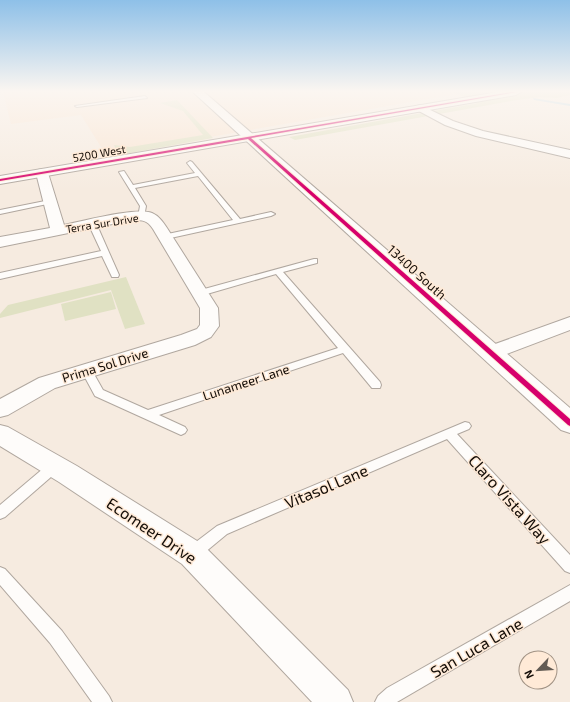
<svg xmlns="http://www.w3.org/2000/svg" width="570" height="702" viewBox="0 0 570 702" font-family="'Exo 2',sans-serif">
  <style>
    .built { fill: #f9e5d3 }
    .green { fill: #e0e1c3 }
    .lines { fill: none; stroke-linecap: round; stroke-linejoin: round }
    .stream { fill: #a8d2e8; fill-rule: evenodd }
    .service-casing { stroke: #b0a79f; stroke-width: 2 }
    .minor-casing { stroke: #b0a79f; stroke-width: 2 }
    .tertiary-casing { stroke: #b0a79f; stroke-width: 2 }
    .secondary-casing { stroke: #b0a79f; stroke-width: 2 }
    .service { fill: #fefcfa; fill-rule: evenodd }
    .minor { fill: #fefcfa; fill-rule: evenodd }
    .tertiary { fill: #fefcfa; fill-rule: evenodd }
    .secondary { fill: #fefcfa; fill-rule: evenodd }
    .cycleway-casing { stroke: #ffead7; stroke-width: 2 }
    .cycleway { fill: #d6006c; fill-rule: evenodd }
    .labels { text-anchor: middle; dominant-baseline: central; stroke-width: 3; stroke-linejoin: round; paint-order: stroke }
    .far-street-label { font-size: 11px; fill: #140d07; stroke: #ffead7 }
    .street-label { font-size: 13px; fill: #140d07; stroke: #ffead7 }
    .near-street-label { font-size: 16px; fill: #140d07; stroke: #ffead7 }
  </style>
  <rect width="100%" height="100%" fill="#f6ebe0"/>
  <path class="built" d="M3,92h449l5,2 -351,61 -25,-40 -70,9z"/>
  <g class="green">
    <path d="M453,92h117v3l-14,3 -16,-1 -23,3 -222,40 -6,-3 189,-34z"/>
    <path d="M177,100l36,38 -94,17 -5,-10 16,2 73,-12 -20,-24 -23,-8z"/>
    <path d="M126,277l19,47 -20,5 -14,-39 -111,28v-4l8,-9z"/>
    <path d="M111,292l5,17 -51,12 -4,-17z"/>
  </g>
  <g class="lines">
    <path class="stream" d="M533,98l37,6v2l-36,-6z"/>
    <defs>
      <g id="service">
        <path d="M145,96l2,2 -70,9 -2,-1z"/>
        <path d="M190,161l2,1 48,57 31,-7 4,2 -4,2 -105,23h-3v-4l70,-15 -35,-44 -63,12 11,18 -2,11h-6l2,-11 -21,-34 5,-1 9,14 62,-12 -8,-10z"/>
        <path d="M50,200l3,2 -1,1 -52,11v-4z"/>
        <path d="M89,221h3l4,2 23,52 -1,2h-6l-10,-21 -102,23v-6l101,-22 -13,-28z"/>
        <path d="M314,259h3v4l-34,9 97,110 1,3 -1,3h-8l-29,-35 -184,62 26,12 2,3 -2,3 -4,2 -86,-39 -14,-26 1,-3h8l13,23 45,20 190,-62 -62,-74 -76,22 -4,-3 1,-2z"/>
        <path d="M465,422l4,1 2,3 -2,3 -12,5 113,121v18l-5,-2 -118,-132 -220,95 -29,24 -5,2 -5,-2 -2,-5 2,-5 29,-22z"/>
        <path d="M55,461l4,1 2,4 -2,4 -54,47 -5,2v-14l51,-43z"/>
        <path d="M0,567l5,2 57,62 47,65 3,6h-20l-42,-59 -50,-58z"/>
        <path d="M570,585v16l-173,101h-22l3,-6 9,-8z"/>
      </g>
      <g id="minor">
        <path d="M420,105l33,16 30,10 87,19v8l-94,-22 -31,-11 -28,-15 -2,-2 2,-2z"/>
        <path d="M42,169l4,1 2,3 16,52c20,-4 71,-18 88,-12 7,3 11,9 15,15l51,80 1,18 -8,11 -16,8 -140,43 -47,27 -8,2v-18l39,-21 142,-43 16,-6 3,-4v-17l-47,-79c-6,-9 -10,-9 -21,-9l-132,27v-10l50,-9 -14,-55 2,-3z"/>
        <path d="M570,317v13l-79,30 -7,-2 -3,-5 3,-5z"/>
        <path d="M0,425l8,2 69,39 125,78 146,146 5,12h-41l-130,-138 -123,-82 -59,-36z"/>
      </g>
      <path id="tertiary" d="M498,92h23l-5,3 -516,89v-8z"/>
      <path id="secondary" d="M193,92h11l366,316v25l-9,-3z"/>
    </defs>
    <use href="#service" class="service-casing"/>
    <use href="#minor" class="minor-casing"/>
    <use href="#tertiary" class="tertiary-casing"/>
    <use href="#secondary" class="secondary-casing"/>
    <use href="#service" class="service"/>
    <use href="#minor" class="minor"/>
    <use href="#tertiary" class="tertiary"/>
    <use href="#secondary" class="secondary"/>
    <defs>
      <path id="cycleway" d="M511,92h6l-266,46 319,281v7l-2,-1 -320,-286 -248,42v-2z"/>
    </defs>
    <use href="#cycleway" class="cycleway-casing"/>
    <use href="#cycleway" class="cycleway"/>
  </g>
  <linearGradient id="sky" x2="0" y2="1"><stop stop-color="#8ec0e8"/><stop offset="0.48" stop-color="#fbf6f1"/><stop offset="1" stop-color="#fbf6f1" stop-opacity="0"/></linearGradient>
  <rect width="570" height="190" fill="url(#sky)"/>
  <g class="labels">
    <g class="far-street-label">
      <text transform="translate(99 153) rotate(-10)">5200 West</text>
      <text transform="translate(102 223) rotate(-9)">Terra Sur Drive</text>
    </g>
    <g class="street-label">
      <text transform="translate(417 272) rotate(42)">13400 South</text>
      <text transform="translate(105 365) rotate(-17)">Prima Sol Drive</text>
      <text transform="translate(246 382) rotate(-18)">Lunameer Lane</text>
    </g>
    <g class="near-street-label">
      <text transform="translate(326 486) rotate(-23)">Vitasol Lane</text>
      <text transform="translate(510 499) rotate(48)">Claro Vista Way</text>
      <text transform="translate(152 530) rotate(34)">Ecomeer Drive</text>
      <text transform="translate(476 647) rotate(-30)">San Luca Lane</text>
    </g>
  </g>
  <g transform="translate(538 670) rotate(245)"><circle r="19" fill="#ffead7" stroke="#a19284"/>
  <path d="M0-3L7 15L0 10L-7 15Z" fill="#635b53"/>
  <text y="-6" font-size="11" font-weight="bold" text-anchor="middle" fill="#140d07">N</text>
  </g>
</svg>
